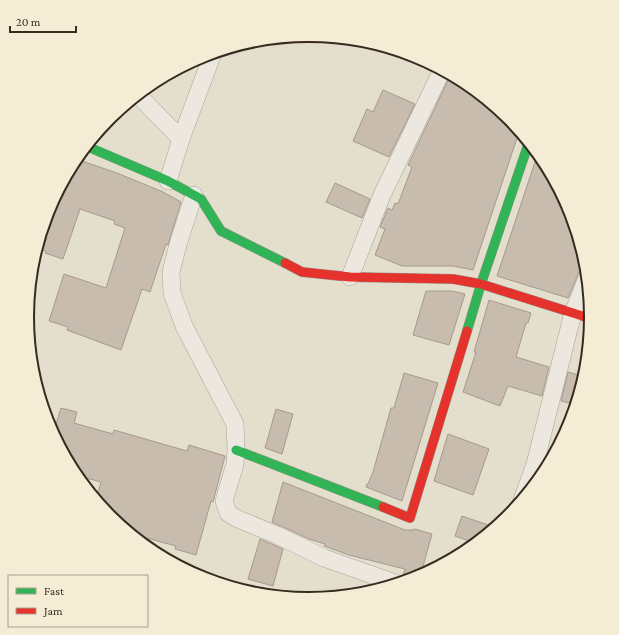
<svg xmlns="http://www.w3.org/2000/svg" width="619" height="635" viewBox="0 0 619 635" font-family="'Crimson Pro',serif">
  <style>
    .building { fill: #c7bcae; stroke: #a49a8d }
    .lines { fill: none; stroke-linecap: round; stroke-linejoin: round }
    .street-casing { stroke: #a9a396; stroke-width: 18 }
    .fast-casing { stroke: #999286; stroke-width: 10 }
    .jam-casing { stroke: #999286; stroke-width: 10 }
    .street { stroke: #ece8df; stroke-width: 17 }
    .fast { stroke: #30b455; stroke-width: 9 }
    .jam { stroke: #e5322d; stroke-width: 9 }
    .rim { fill: none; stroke: #372b1f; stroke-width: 2 }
  </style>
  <rect width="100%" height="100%" fill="#e4decd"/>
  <g class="building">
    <path d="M451,74l16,9 42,35 12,14 -4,6 -44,132 -20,-4h-51l-27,-11 10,-26 -5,-2 8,-19 4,2 3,-7 3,1 14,-37 -4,-2z"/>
    <path d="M383,90l32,14 -26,53 -36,-16 14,-32 6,3z"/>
    <path d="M538,153l7,8 26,49 16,53v3l-5,2 -3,4 -11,26 -71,-22z"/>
    <path d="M76,159l41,14 46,19 18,10 -13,43 -2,-1 -16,48 -8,-3 -21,61 -54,-20 1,-3 -19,-6 15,-47 42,14 19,-60 -11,-4 1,-3 -35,-12 -17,50 -18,-6 1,-2 -9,-3 12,-39z"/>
    <path d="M335,183l35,16 -8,19 -36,-16z"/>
    <path d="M426,291h26l13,3 -16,51 -36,-10z"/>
    <path d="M489,300l42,13 -3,10h-2l-10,34 33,10 -7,29 -34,-10 -8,20 -37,-14 13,-40h-2z"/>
    <path d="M568,372l17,5 -8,28 -16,-4z"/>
    <path d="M404,373l34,10 -36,118 -36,-14 1,-3h1l5,-12 18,-64h3z"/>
    <path d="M61,408l16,4 -3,11 39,11 1,-4 73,21 2,-6 36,11 -12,46 -2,-1 -15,54 -21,-6 1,-3 -48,-13 -18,-16 -14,-17 5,-18 -26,-7 -22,-41z"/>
    <path d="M276,409l17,5 -11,40 -17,-6z"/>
    <path d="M448,434l41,15 -16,46 -39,-14z"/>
    <path d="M283,482l122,48h7l3,-1 17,5 -12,43 -6,3 -8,-3 -3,-1 2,-7 -56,-14 -25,-9 1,-2 -16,-5 -37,-17z"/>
    <path d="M462,516l35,12 -20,16 -22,-8z"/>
    <path d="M260,539l23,10 -10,37 -25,-7z"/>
  </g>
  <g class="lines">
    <defs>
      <g id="street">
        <path d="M139,94l3,5 39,40"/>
        <path d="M168,181l13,-42 32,-86"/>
        <path d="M194,195l-15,46 -8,31 1,21 12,33 51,98 1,26 -1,14 -11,37 4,12 10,6 39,16 47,23 74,26"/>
        <path d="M350,277l32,-82 60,-125"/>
        <path d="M521,503l14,-39 38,-151 15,-37"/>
      </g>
      <g id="fast">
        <path d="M86,146l82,35 33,18 20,32 64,32"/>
        <path d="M467,331l14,-47 48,-142"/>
        <path d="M236,450l147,57"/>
      </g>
      <g id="jam">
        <path d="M285,263l17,9 48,5 103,2 28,5 111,35"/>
        <path d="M383,507l27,11 57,-187"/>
      </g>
    </defs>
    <use href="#street" class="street-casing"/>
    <use href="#fast" class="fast-casing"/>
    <use href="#jam" class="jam-casing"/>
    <use href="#street" class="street"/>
    <use href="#fast" class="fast"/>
    <use href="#jam" class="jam"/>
  </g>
  <path d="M0 0H619V635H0ZM34 317a275 275 0 1 1 550 0a275 275 0 1 1-550 0Z" fill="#f4ecd4" fill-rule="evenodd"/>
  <path class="rim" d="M34 317a275 275 0 1 1 550 0a275 275 0 1 1-550 0Z"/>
  <rect x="8" y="575" width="140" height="52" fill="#f4ecd4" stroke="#a89f8c"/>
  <rect x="16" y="588" width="20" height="6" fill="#30b455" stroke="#a89f8c"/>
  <text x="44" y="595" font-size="12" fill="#372b1f">Fast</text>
  <rect x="16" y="608" width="20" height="6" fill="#e5322d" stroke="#a89f8c"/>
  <text x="44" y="615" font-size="12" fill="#372b1f">Jam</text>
  <path d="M10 26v6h66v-6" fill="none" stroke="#372b1f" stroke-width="2"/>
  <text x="16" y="26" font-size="12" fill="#372b1f" stroke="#f4ecd4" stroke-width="3" paint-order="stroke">20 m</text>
</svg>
